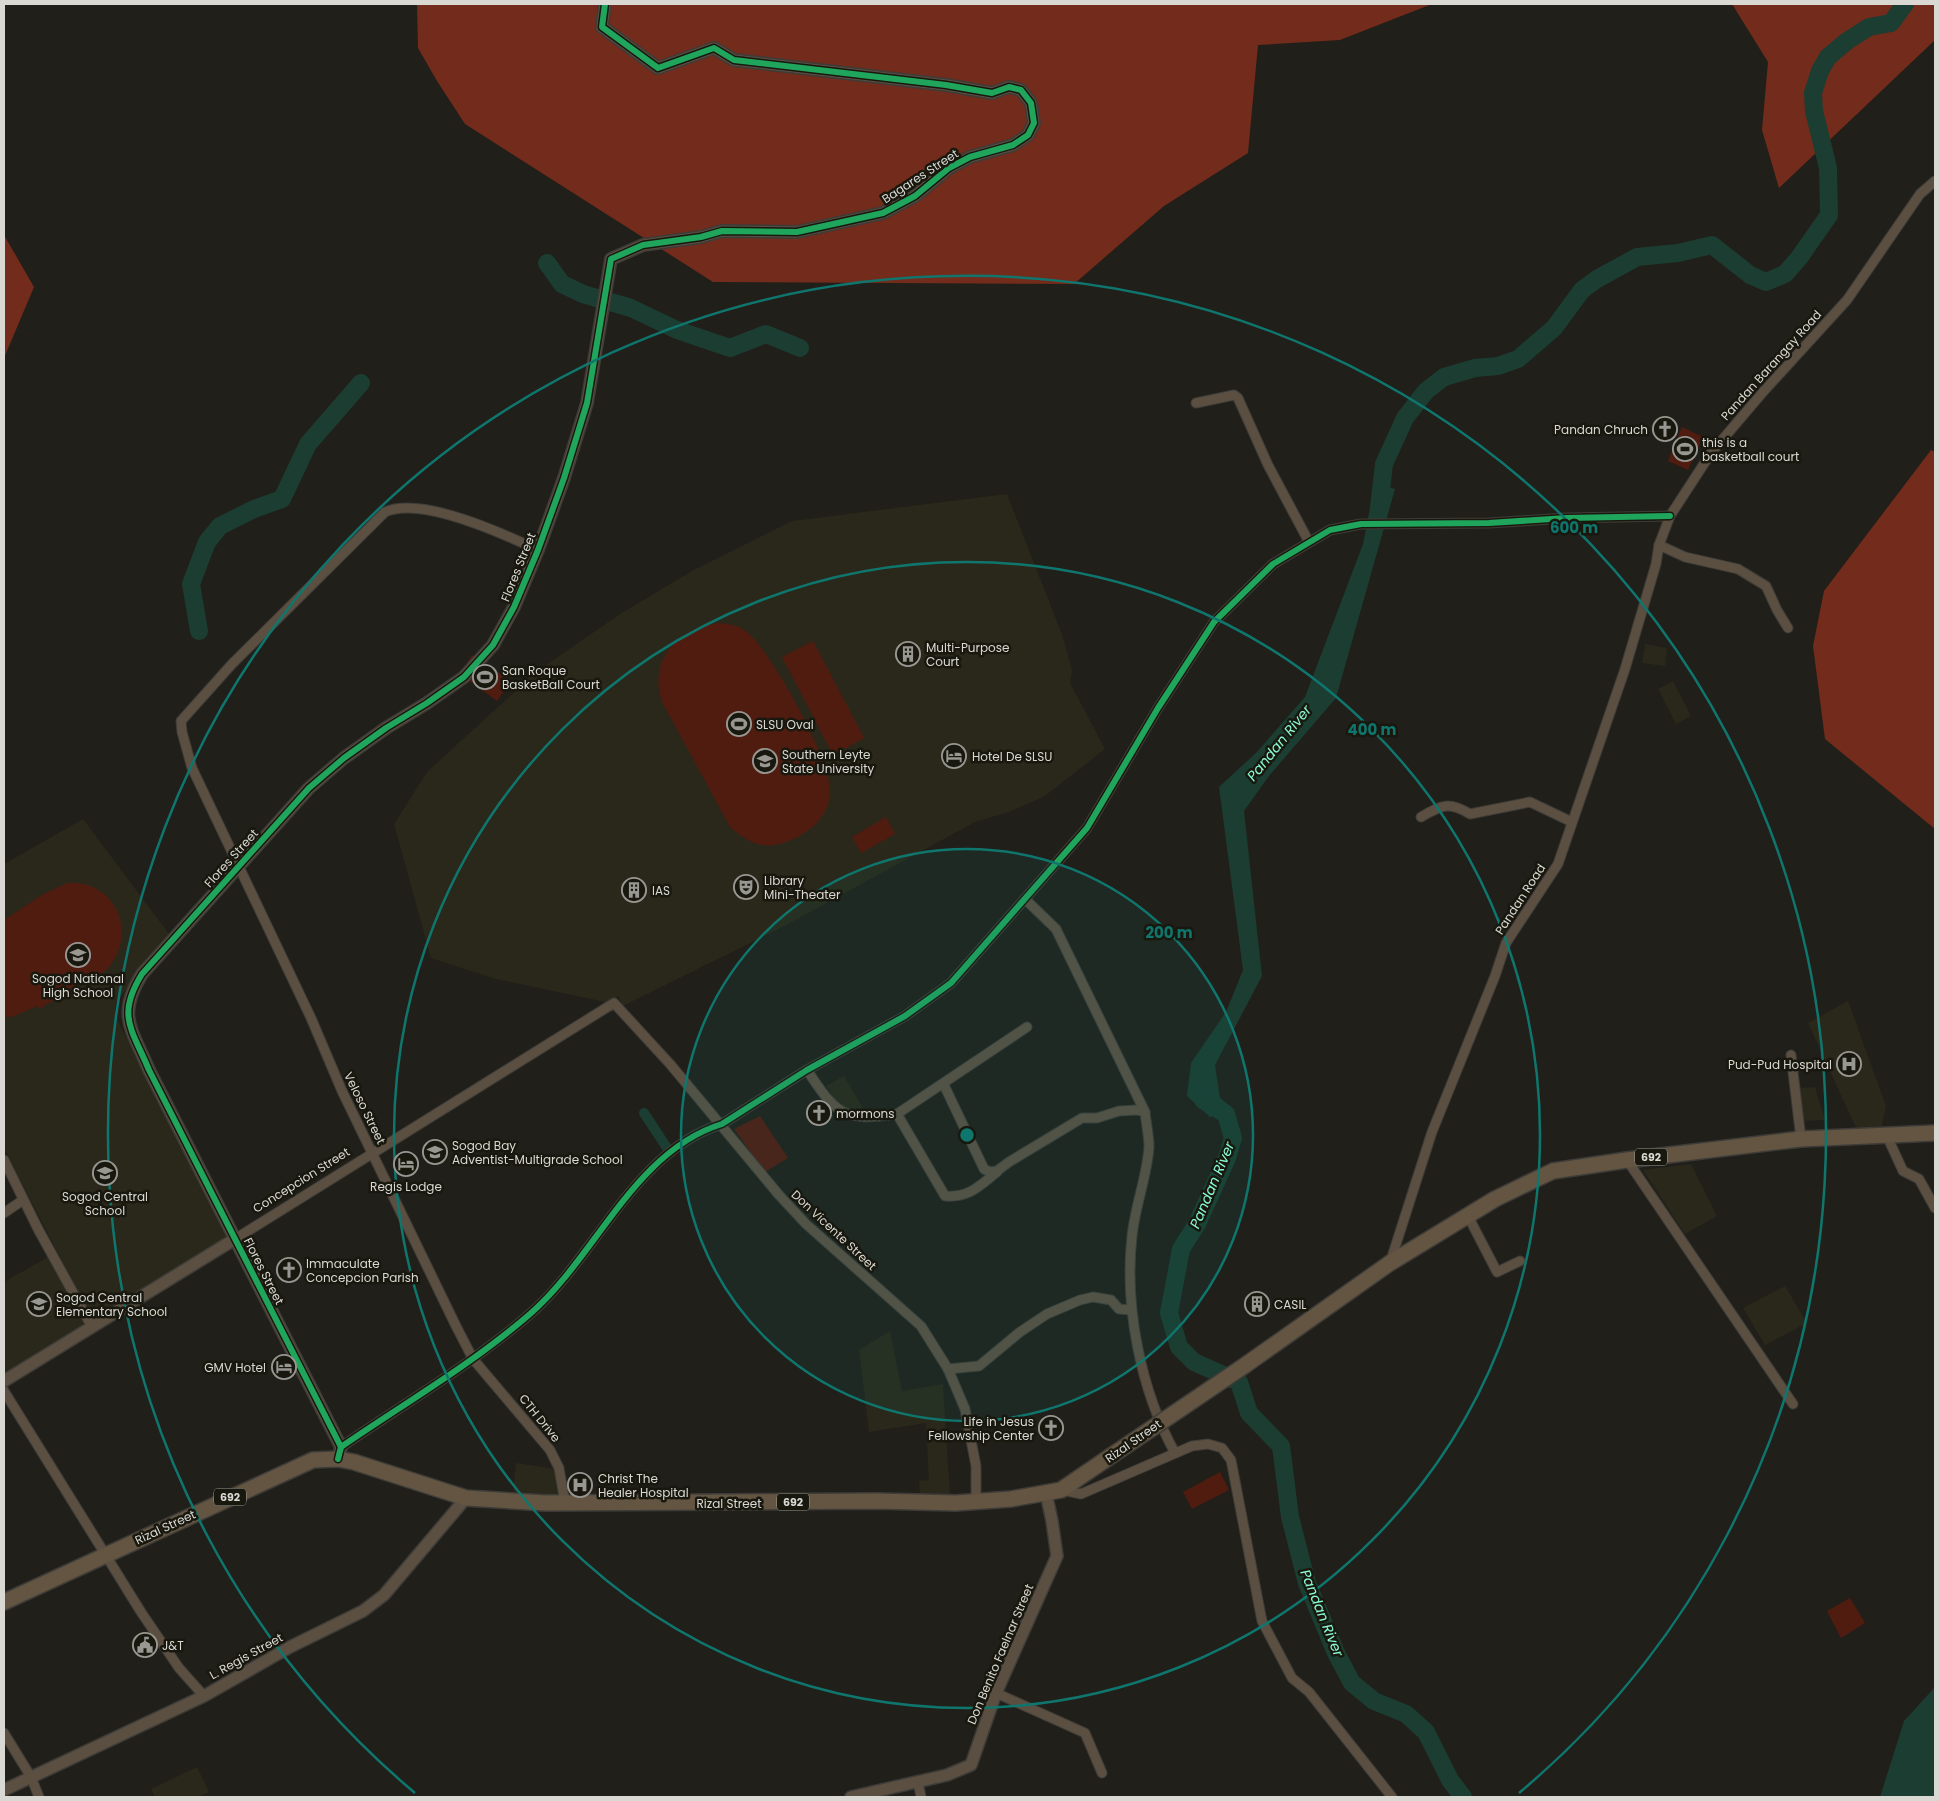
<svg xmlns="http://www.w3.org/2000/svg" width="1939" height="1801" viewBox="0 0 1939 1801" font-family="Poppins,sans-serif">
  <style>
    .built { fill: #2a281a }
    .green { fill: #511c10 }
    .forest { fill: #732b1b }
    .water { fill: #1c3d32 }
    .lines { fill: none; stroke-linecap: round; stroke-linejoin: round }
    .canal { stroke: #1c3d32; stroke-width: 10 }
    .river { stroke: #1c3d32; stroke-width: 18 }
    .minor-casing { stroke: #3d3c38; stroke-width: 11 }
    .tertiary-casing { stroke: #3d3c38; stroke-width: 14 }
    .primary-casing { stroke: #3d3c38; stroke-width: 18 }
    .minor { stroke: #5b4f41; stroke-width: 9 }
    .tertiary { stroke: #5b4f41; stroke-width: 11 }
    .primary { stroke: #635541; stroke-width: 15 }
    .primary-bridge-casing { stroke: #3d3c38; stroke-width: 18; stroke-linecap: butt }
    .primary-bridge { stroke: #635541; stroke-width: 15 }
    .cycleway-casing { stroke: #19180f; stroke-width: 9 }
    .cycleway { stroke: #20a55d; stroke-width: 6 }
    .ring { fill: none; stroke: #0f766e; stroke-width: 2.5 }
    .labels { text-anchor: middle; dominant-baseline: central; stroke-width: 5; stroke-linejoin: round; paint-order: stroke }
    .shield { fill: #19180f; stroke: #9f9e98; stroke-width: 1 }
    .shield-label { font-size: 11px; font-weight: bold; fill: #d9d8d2 }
    .street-label { font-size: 12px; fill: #d9d8d2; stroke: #19180f }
    .poi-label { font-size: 12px; fill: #d9d8d2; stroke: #19180f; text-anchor: start }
    .water-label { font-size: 14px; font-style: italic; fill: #88fbd4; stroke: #19180f }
    .centre { fill: #0f766e; stroke: #19180f; stroke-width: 2.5 }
    .ring-label { font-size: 15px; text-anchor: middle; font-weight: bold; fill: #0f766e; stroke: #19180f; stroke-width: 5; stroke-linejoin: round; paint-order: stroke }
  </style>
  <rect width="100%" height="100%" fill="#201f1a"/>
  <g class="built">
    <path d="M1007,494l56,143 9,33 -2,13 35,66 -60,47 -36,16 -34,10 -187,102 -165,82 -5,-10 -13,6 -109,-23 -65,-21 -37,-134 33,-52 84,-77 15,-16 94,-65 72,-43 100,-50z"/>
    <path d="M1645,644l22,4 -2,18 -23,-3z"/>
    <path d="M1673,681l18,35 -15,8 -18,-35z"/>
    <path d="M83,819l86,115 -53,69 -1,12 111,222 -133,84 -89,-173v-284z"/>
    <path d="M1848,1001l38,105 -5,23 -24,1 -49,-107z"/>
    <path d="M844,1076l23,39 -26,-7 -15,-22z"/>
    <path d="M1815,1087l10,33 -23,1 -5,-33z"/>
    <path d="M1691,1164l26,52 -32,18 -42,-64z"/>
    <path d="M48,1257l38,69 -82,49v-93z"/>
    <path d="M1785,1286l22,37 -42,22 -22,-37z"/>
    <path d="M890,1331l12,60 41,-7 7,112 -30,1 -1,-16 10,-1 -3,-57 -57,9 -10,-82z"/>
    <path d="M516,1463l39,6 3,30 -45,-5z"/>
    <path d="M197,1767l12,25 -11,5h-43l-4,-8z"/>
  </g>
  <g class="green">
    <path d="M1682,427l21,10 -15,33 -20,-9z"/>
    <path d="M718,623c11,1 21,2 29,9 24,19 88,134 83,164 -3,22 -22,38 -42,45 -23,10 -40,2 -58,-14l-68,-125c-14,-41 15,-74 56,-79z"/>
    <path d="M813,641l51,97 -31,17 -51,-98z"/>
    <path d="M472,655l39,26 -14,20 -37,-27z"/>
    <path d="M886,817l9,17 -34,19 -9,-16z"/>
    <path d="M67,883c46,-4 71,47 43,83 -12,14 -33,16 -46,27 -6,5 -17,11 -25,16l-2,-3 -25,11 -8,-1v-96l38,-25z"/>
    <path d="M760,1116l28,42 -23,14 -31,-43z"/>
    <path d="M1220,1472l9,18 -37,19 -9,-17z"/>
    <path d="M1850,1598l15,25 -24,15 -14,-27z"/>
  </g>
  <g class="forest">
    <path d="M417,4h1015l-92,36 -82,5 -10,108 -84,53 -90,78 -361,-2 -248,-158 -28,-43 -19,-33z"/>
    <path d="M1732,4h203v36l-156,148 -17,-58 6,-68z"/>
    <path d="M4,235l30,52 -30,71z"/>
    <path d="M1931,450l4,2v377l-110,-90 -12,-93 11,-55z"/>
  </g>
  <g class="water">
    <path d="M1375,482l20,7 -59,209 -67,78 -25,35 18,165 -47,89 5,33 15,12 -25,7 -23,-21 4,-33 35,-51 17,-42 -24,-183 38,-35 48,-55 58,-153z"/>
    <path d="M1935,1687v110h-55l24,-76z"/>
  </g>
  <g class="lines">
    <path class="canal" d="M644,1113l25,38"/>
    <g class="river">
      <path d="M547,263l15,21 21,10 48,14 46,22 53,18 36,-14 34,14"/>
      <path d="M1379,507l5,-43 21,-46 21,-27 18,-14 31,-9 23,-2 20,-7 36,-31 28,-38 15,-11 40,-22 41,-4 34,-8 38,30 16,7 19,-8 14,-16 30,-43 -1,-47 -14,-57 -1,-18 7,-22 8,-14 19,-16 22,-14 22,-4 14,-19"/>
      <path d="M199,631l-8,-47 16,-42 13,-16 34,-17 28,-10 26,-55 53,-61"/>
      <path d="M1203,1100l23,14 7,24 -6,20 -30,66 -16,25 -12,64 10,34 15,15 45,20 10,31 32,33 9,71 17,66 29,70 16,30 22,18 32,13 20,18 24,48 13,17"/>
    </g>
    <defs>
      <g id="minor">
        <path d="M1196,403l38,-8 4,3 30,67 41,77"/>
        <path d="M1659,545l26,12 53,12 28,17 11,24 11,18"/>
        <path d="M538,550c-36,-17 -117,-54 -153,-38l-153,152 -51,57 1,11 10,36 119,250 31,73 114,235 17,33 77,91 9,18 6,35"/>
        <path d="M1421,817c21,-12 28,-16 49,-3l60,-12 42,20"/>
        <path d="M1026,900l30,29 89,183"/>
        <path d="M1791,1055l10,84"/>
        <path d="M807,1070c29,44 36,52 90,44l130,-87"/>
        <path d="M944,1085l40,84 6,3 7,-1 12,-9 73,-44h15l22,-7 18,-1 8,2c1,11 4,24 4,35 -2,30 -14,59 -17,89 -8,71 9,155 43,217"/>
        <path d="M897,1114l48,82c24,2 34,-10 52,-24"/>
        <path d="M1886,1134l17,37 16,8 16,29"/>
        <path d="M4,1160l34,69 54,98"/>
        <path d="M1627,1160l166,244"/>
        <path d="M4,1213l19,-13"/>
        <path d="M1468,1216l29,56 23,-11"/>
        <path d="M235,1239l379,-236 56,61 109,131 27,29 115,102 27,43 17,40 11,57v36"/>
        <path d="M1390,1263l42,-131 63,-156 11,-33 52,-79 67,-195 31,-105 3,-19 11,-29 41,-63 52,-61 84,-92 73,-106 15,-13"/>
        <path d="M948,1369l31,-3 41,-34 27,-18 33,-14 13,-3 18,3 8,9 12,1"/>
        <path d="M4,1391l137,221 38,56 25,28"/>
        <path d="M341,1447c64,-44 130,-82 189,-133 66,-57 104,-163 192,-190l85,-54 98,-54 46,-33 136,-155 71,-120 56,-86 59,-58 57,-34 31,-6 128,-1 78,-5 103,-2"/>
        <path d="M1062,1490l19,4 111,-48 16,-2 14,4 9,12 31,161 30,57 17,14 83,105"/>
        <path d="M996,1693l89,40 17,40"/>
        <path d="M4,1733l27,44 8,20"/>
        <path d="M918,1782l3,15"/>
      </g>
      <g id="tertiary">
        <path d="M4,1381l231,-142"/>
        <path d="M338,1459l3,-12 -192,-377c-17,-41 -33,-54 -7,-96l167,-186 35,-30 42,-30 41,-25 37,-26 29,-32 21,-38 24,-57 26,-72 23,-75 24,-144 32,-14 58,-8 21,-6 75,1 86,-19 32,-17 34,-28 21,-11 43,-12 15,-10 6,-12 -3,-20 -10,-13 -12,-3 -17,6 -46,-8 -212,-25 -20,-12 -56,20 -56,-41 3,-23"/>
        <path d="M4,1790l200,-94 86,-49 73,-36 21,-16 82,-97"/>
        <path d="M851,1797l96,-22 24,-10 25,-72 61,-137 -5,-35 -6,-28"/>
      </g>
      <g id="primary">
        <path d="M1244,1366l146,-103 105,-64 58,-28 74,-11 174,-21 134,-6"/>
        <path d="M4,1602l309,-142 25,-1 16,3 112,36 79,5 332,-2 79,2 55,-4 50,-9 47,-32"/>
      </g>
    </defs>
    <use href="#minor" class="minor-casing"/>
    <use href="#tertiary" class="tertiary-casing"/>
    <use href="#primary" class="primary-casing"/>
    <use href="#minor" class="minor"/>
    <use href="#tertiary" class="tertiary"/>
    <use href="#primary" class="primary"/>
    <defs>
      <path id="primary-bridge" d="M1108,1458l136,-92"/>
    </defs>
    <use href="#primary-bridge" class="primary-bridge-casing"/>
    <use href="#primary-bridge" class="primary-bridge"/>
    <defs>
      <g id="cycleway">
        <path d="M341,1447c64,-44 130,-82 189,-133 66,-57 104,-163 192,-190l85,-54 98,-54 46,-33 136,-155 71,-120 56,-86 59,-58 57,-34 31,-6 128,-1 78,-5 103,-2"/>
        <path d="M338,1459l3,-12 -192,-377c-17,-41 -33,-54 -7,-96l167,-186 35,-30 42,-30 41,-25 37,-26 29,-32 21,-38 24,-57 26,-72 23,-75 24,-144 32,-14 58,-8 21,-6 75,1 86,-19 32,-17 34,-28 21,-11 43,-12 15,-10 6,-12 -3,-20 -10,-13 -12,-3 -17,6 -46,-8 -212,-25 -20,-12 -56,20 -56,-41 3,-23"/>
      </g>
    </defs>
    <use href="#cycleway" class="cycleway-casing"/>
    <use href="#cycleway" class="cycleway"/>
  </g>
  <circle cx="967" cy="1135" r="286" fill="#0f766e" fill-opacity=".12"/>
  <g class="ring">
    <circle cx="967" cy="1135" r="286"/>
    <circle cx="967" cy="1135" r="573"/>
    <path d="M415 1793A859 859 0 1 1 1519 1793"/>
  </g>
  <defs>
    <symbol id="church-ring" viewBox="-11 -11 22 22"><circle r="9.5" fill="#19180f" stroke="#989792" stroke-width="1.5"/><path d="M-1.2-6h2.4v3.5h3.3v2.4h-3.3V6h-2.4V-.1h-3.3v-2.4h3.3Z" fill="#989792"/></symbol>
    <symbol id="stadium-ring" viewBox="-11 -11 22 22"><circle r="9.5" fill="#19180f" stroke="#989792" stroke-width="1.5"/><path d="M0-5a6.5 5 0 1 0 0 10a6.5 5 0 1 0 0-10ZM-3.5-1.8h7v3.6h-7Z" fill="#989792"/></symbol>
    <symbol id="building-ring" viewBox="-11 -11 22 22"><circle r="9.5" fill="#19180f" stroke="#989792" stroke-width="1.5"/><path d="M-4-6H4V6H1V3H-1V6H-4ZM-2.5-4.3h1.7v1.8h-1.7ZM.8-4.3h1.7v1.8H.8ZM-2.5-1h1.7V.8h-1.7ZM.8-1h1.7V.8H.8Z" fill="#989792"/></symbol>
    <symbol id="hotel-ring" viewBox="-11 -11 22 22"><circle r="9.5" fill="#19180f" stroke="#989792" stroke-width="1.5"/><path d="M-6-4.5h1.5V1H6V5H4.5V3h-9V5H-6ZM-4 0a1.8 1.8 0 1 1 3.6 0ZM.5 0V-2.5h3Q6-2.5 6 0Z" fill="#989792"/></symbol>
    <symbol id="university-ring" viewBox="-11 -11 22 22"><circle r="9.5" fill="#19180f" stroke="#989792" stroke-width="1.5"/><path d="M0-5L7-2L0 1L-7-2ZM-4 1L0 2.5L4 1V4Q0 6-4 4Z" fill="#989792"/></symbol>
    <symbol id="theatre-ring" viewBox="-11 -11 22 22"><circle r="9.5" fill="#19180f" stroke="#989792" stroke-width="1.5"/><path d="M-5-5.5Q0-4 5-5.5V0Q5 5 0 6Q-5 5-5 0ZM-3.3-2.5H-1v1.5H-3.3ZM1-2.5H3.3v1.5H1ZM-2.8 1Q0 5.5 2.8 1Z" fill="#989792"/></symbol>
    <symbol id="school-ring" viewBox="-11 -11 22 22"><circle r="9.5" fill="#19180f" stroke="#989792" stroke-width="1.5"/><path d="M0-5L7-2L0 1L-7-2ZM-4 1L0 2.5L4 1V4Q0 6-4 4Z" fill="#989792"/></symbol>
    <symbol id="hospital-ring" viewBox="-11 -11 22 22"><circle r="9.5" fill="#19180f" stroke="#989792" stroke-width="1.5"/><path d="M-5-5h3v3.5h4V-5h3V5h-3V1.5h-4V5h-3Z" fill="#989792"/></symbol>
    <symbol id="civic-ring" viewBox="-11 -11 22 22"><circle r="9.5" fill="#19180f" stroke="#989792" stroke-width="1.5"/><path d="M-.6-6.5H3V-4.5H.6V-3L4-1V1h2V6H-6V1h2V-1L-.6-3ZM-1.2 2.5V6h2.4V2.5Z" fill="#989792"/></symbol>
  </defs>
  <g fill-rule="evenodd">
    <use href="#church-ring" x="1651" y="415" width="28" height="28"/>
    <use href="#stadium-ring" x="1671" y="435" width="28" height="28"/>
    <use href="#building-ring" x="894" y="640" width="28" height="28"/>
    <use href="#stadium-ring" x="471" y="663" width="28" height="28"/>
    <use href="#stadium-ring" x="725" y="710" width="28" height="28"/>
    <use href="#hotel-ring" x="940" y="742" width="28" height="28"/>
    <use href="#university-ring" x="751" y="747" width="28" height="28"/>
    <use href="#theatre-ring" x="732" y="873" width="28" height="28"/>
    <use href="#building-ring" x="620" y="876" width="28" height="28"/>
    <use href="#school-ring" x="64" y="941" width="28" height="28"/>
    <use href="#hospital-ring" x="1835" y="1050" width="28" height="28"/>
    <use href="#church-ring" x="805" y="1099" width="28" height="28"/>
    <use href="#school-ring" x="421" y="1138" width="28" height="28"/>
    <use href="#hotel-ring" x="392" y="1150" width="28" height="28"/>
    <use href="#school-ring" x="91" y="1159" width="28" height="28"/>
    <use href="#church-ring" x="275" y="1256" width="28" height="28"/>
    <use href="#school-ring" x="25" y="1290" width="28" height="28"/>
    <use href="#building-ring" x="1243" y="1290" width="28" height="28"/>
    <use href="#hotel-ring" x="270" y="1353" width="28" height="28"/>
    <use href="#church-ring" x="1037" y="1414" width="28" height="28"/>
    <use href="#hospital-ring" x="566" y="1471" width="28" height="28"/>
    <use href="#civic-ring" x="131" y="1631" width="28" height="28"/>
  </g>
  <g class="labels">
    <g class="shield">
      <rect x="1635" y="1148.5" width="32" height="17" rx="4"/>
      <rect x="214" y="1488.5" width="32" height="17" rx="4"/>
      <rect x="777" y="1493.5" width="32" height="17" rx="4"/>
    </g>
    <g class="shield-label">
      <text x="1651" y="1157">692</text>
      <text x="230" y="1497">692</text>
      <text x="793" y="1502">692</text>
    </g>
    <g class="street-label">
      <text transform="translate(920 176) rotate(-33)">Bagares Street</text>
      <text transform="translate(1771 365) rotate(-48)">Pandan Barangay Road</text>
      <text transform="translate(518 567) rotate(-68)">Flores Street</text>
      <text transform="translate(231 858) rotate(-48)">Flores Street</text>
      <text transform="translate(1520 899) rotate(-57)">Pandan Road</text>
      <text transform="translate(365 1108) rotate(64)">Veloso Street</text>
      <text transform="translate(301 1180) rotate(-32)">Concepcion Street</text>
      <text transform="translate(834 1230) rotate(43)">Don Vicente Street</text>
      <text transform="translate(264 1271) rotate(63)">Flores Street</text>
      <text transform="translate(540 1418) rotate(51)">CTH Drive</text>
      <text transform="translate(1133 1441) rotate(-35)">Rizal Street</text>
      <text x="729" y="1503">Rizal Street</text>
      <text transform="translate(165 1527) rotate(-25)">Rizal Street</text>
      <text transform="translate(1000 1654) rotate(-67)">Don Benito Faelnar Street</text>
      <text transform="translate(246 1656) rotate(-29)">L. Regis Street</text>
    </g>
    <g class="poi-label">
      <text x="1648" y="429" text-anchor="end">Pandan Chruch</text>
      <text x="1702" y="442">this is a<tspan x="1702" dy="14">basketball court</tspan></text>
      <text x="926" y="647">Multi-Purpose<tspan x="926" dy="14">Court</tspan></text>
      <text x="502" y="670">San Roque<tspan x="502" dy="14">BasketBall Court</tspan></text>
      <text x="756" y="724">SLSU Oval</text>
      <text x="782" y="754">Southern Leyte<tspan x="782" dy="14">State University</tspan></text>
      <text x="972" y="756">Hotel De SLSU</text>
      <text x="764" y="880">Library<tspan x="764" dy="14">Mini-Theater</tspan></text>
      <text x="652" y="890">IAS</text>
      <text x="78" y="978" text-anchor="middle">Sogod National<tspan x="78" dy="14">High School</tspan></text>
      <text x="1832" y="1064" text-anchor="end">Pud-Pud Hospital</text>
      <text x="836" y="1113">mormons</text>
      <text x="452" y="1145">Sogod Bay<tspan x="452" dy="14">Adventist-Multigrade School</tspan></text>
      <text x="406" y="1186" text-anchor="middle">Regis Lodge</text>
      <text x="105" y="1196" text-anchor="middle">Sogod Central<tspan x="105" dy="14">School</tspan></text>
      <text x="306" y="1263">Immaculate<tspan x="306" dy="14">Concepcion Parish</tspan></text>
      <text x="56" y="1297">Sogod Central<tspan x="56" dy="14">Elementary School</tspan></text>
      <text x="1274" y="1304">CASIL</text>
      <text x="266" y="1367" text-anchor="end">GMV Hotel</text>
      <text x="1034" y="1421" text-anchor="end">Life in Jesus<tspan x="1034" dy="14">Fellowship Center</tspan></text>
      <text x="598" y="1478">Christ The<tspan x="598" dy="14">Healer Hospital</tspan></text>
      <text x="162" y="1645">J&amp;T</text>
    </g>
    <g class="water-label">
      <text transform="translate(1279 743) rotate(-51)">Pandan River</text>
      <text transform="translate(1212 1185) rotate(-67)">Pandan River</text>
      <text transform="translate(1322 1613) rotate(68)">Pandan River</text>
    </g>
  </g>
  <circle cx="967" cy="1135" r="8" class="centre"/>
  <g class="ring-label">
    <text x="1574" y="533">600 m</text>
    <text x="1372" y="735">400 m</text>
    <text x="1169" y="938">200 m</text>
  </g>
  <rect width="1939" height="1801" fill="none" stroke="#d9d8d2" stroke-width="10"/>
</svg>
